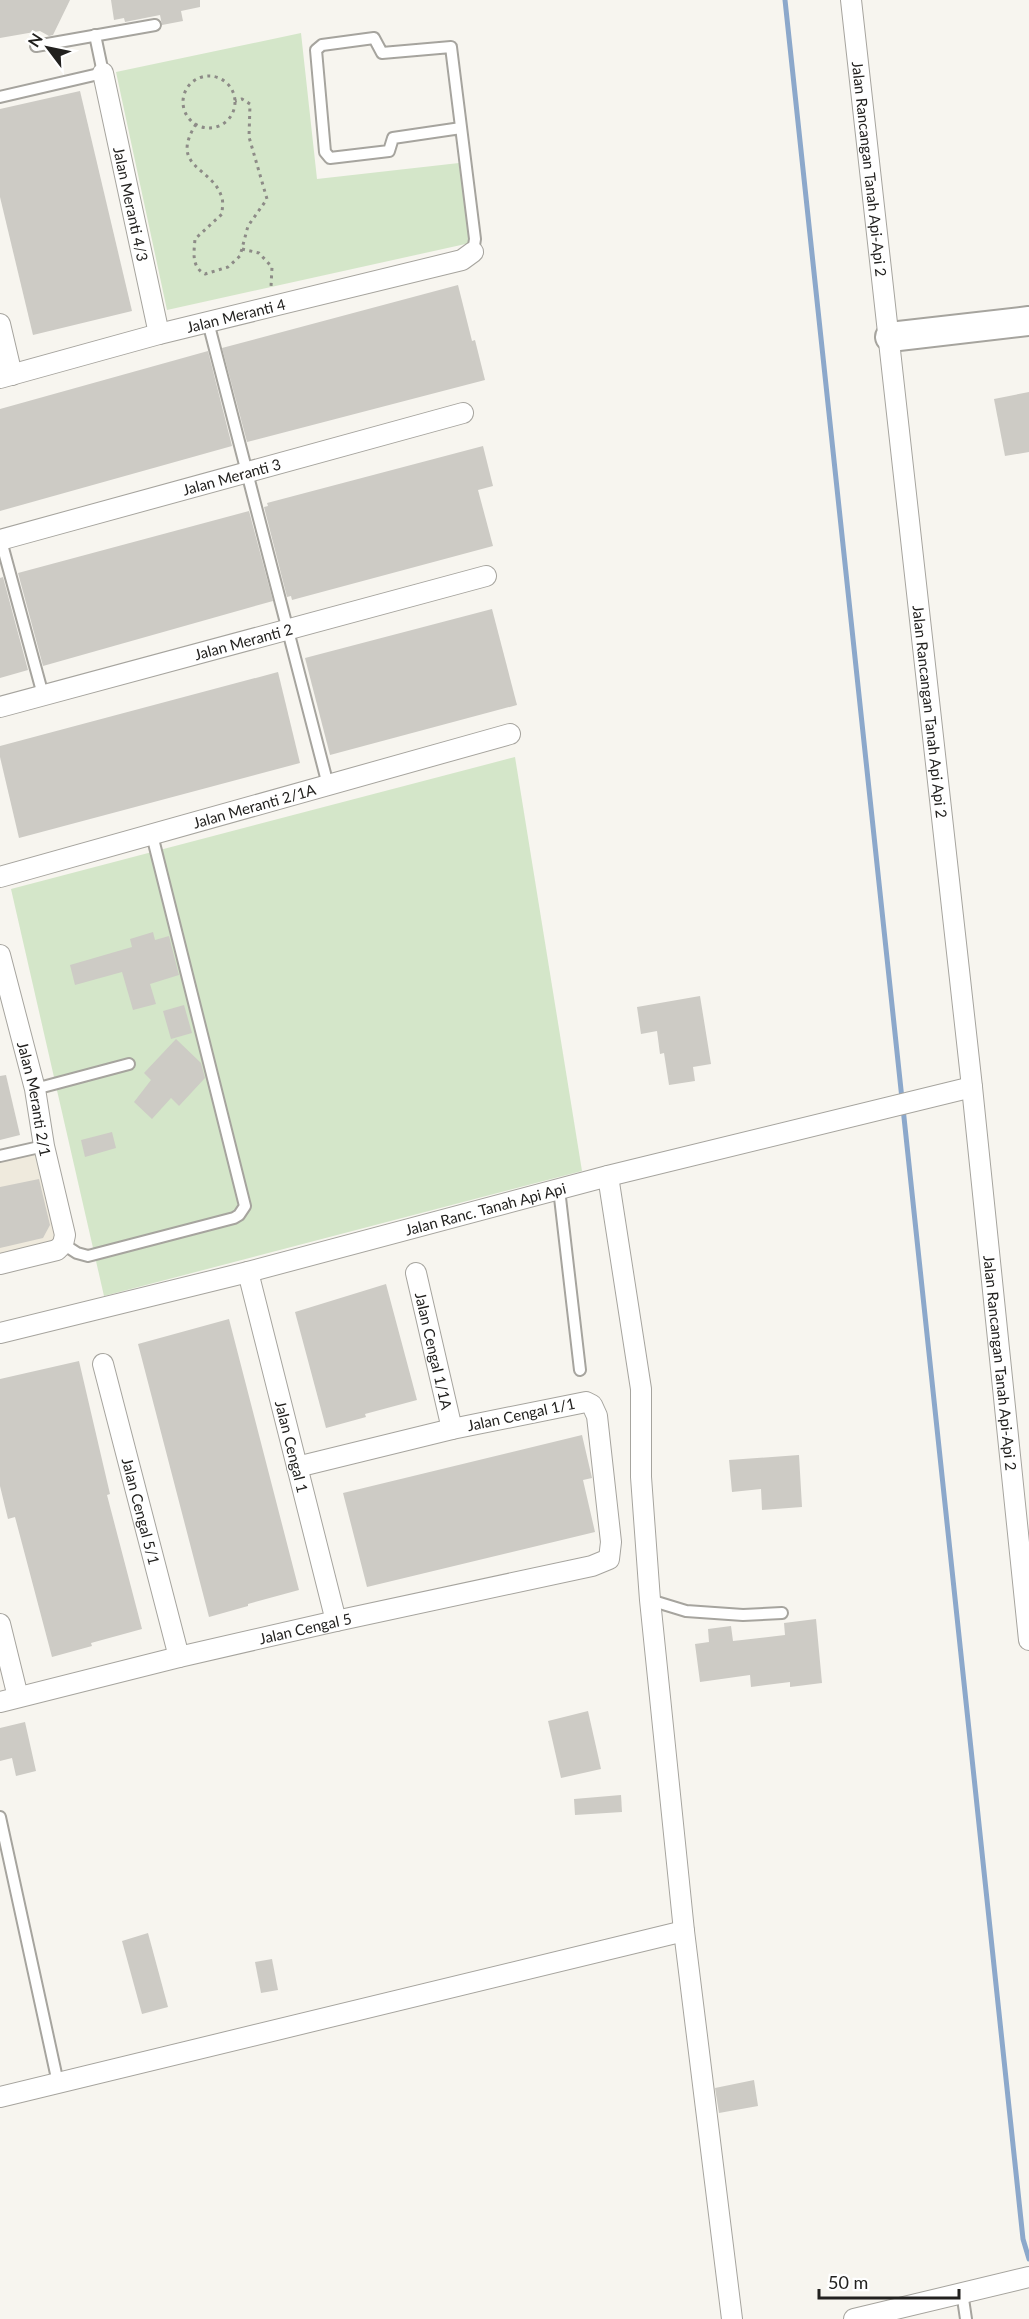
<svg xmlns="http://www.w3.org/2000/svg" width="1029" height="2319" viewBox="0 0 1029 2319" font-family="Lato,sans-serif">
  <style>
    .built { fill: #efeadd }
    .green { fill: #d4e6c9 }
    .lines { fill: none; stroke-linecap: round; stroke-linejoin: round }
    .stream { stroke: #8ca8cb; stroke-width: 5 }
    .building { fill: #cdcbc5 }
    .lane-casing { stroke: #a6a49e; stroke-width: 14 }
    .street-casing { stroke: #a6a49e; stroke-width: 22 }
    .secondary-casing { stroke: #a6a49e; stroke-width: 32 }
    .path { stroke: #8d8b87; stroke-width: 3; stroke-dasharray: 3 4.5; stroke-linecap: butt }
    .lane { stroke: #fff; stroke-width: 10 }
    .street { stroke: #fff; stroke-width: 20 }
    .secondary { stroke: #fff; stroke-width: 28 }
    .labels { text-anchor: middle; dominant-baseline: central; stroke-width: 4.5; stroke-linejoin: round; paint-order: stroke }
    .street-label { font-size: 15px; fill: #22211f; stroke: #fff }
  </style>
  <rect width="100%" height="100%" fill="#f7f5ef"/>
  <path class="built" d="M40,1152l22,87 -62,16v-93z"/>
  <g class="green">
    <path d="M301,33l16,146 142,-16 11,80 -303,67 -51,-238z"/>
    <path d="M515,757l67,414 -478,125 -93,-407z"/>
  </g>
  <g class="lines">
    <g class="stream">
      <path d="M785,0l117,1099"/>
      <path d="M903,1108l120,1131 6,20"/>
    </g>
  </g>
  <g class="building">
    <path d="M0,0h70l-17,35 -4,1 -9,-5 -40,7z"/>
    <path d="M111,0h89v7l-19,4 2,10 -21,4 -2,-10 -35,7 -1,-4 -10,2z"/>
    <path d="M80,91l52,220 -99,24 -33,-138v-88z"/>
    <path d="M458,285l14,56 3,-1 10,40 -238,62 -25,-94z"/>
    <path d="M208,351l24,95 -232,65v-102z"/>
    <path d="M1029,392v60l-24,4 -11,-57z"/>
    <path d="M483,446l10,40 -15,4 15,56 -201,54 -1,-4 -4,1 -23,-90 4,-1 -1,-3z"/>
    <path d="M249,511l24,90 -230,65 -25,-93z"/>
    <path d="M3,577l25,93 -28,8v-100z"/>
    <path d="M492,609l25,96 -187,50 -25,-97z"/>
    <path d="M278,672l22,91 -281,75 -19,-81v-11z"/>
    <path d="M153,932l2,8 14,-4 10,39 -29,9 6,20 -23,6 -11,-38 -47,13 -5,-20 62,-18 -2,-8z"/>
    <path d="M700,996l11,68 -18,3 2,14 -26,4 -5,-32 -4,1 -3,-23 -16,3 -4,-27z"/>
    <path d="M184,1005l8,28 -21,6 -8,-28z"/>
    <path d="M176,1039l25,24 4,15 -26,28 -8,-8 -19,21 -18,-17 17,-22 -7,-7z"/>
    <path d="M6,1075l14,60 -20,5v-64z"/>
    <path d="M112,1132l4,16 -31,9 -4,-17z"/>
    <path d="M39,1179l11,46 -7,13 -43,10v-61z"/>
    <path d="M386,1284l31,116 -52,14 1,3 -40,11 -31,-116z"/>
    <path d="M229,1319l70,271 -51,14v2l-39,11 -71,-273z"/>
    <path d="M79,1361l31,133 -3,1 35,134 -51,14 1,3 -40,11 -37,-140 -7,2 -8,-33v-107z"/>
    <path d="M582,1435l10,43 -9,2 12,52 -228,55 -24,-94z"/>
    <path d="M799,1455l3,52 -40,3 -1,-21 -29,3 -3,-32z"/>
    <path d="M816,1619l6,64 -32,4v-5l-39,5 -1,-12 -50,7 -5,-38 14,-2 -1,-13 23,-3 2,15 52,-6 -1,-12z"/>
    <path d="M588,1711l13,58 -40,9 -13,-57z"/>
    <path d="M25,1722l11,49 -20,5 -4,-18 -12,3v-33z"/>
    <path d="M621,1795l1,17 -47,3 -1,-16z"/>
    <path d="M148,1933l20,74 -26,7 -20,-73z"/>
    <path d="M272,1959l6,31 -17,3 -6,-31z"/>
    <path d="M754,2080l4,26 -39,7 -4,-25z"/>
  </g>
  <g class="lines">
    <defs>
      <g id="lane">
        <path d="M36,46l119,-21"/>
        <path d="M0,97l103,-24 -8,-38"/>
        <path d="M461,128l-68,10 -4,13 -59,7 -5,-6 -9,-102 6,-5 52,-7 8,15 69,-6 24,192 -2,13"/>
        <path d="M208,322l120,463"/>
        <path d="M0,537l43,158"/>
        <path d="M35,1089l94,-25"/>
        <path d="M0,1156l44,-10"/>
        <path d="M559,1189l21,181"/>
        <path d="M63,1244l14,9 11,3 146,-38 5,-3 6,-9 -93,-371"/>
        <path d="M650,1600l36,11 57,4 39,-2"/>
        <path d="M0,1817l58,266"/>
        <path d="M962,2292l4,27"/>
      </g>
      <g id="street">
        <path id="s1" d="M851,0l121,1087 57,553"/>
        <path id="s2" d="M103,73l56,261"/>
        <path d="M0,324l12,51"/>
        <path id="s3" d="M0,378l159,-44 303,-74 11,-8"/>
        <path id="s4" d="M0,540l463,-127"/>
        <path id="s5" d="M0,707l486,-131"/>
        <path id="s6" d="M0,877l510,-143"/>
        <path id="s7" d="M0,955l35,134 9,57 21,89 -2,9 -6,6 -57,14"/>
        <path d="M608,1176l33,213v88l9,123 34,331 48,388"/>
        <path id="s8" d="M248,1272l88,349"/>
        <path id="s9" d="M416,1273l36,156"/>
        <path id="s10" d="M0,1333l248,-61 360,-96 364,-89"/>
        <path id="s11" d="M103,1364l76,293"/>
        <path d="M0,1624l18,73"/>
        <path id="s12" d="M0,1702l179,-45 157,-36 256,-55 17,-7 2,-17 -14,-126 -5,-11 -6,-3 -134,27 -155,38"/>
        <path d="M0,2097l684,-166"/>
        <path d="M854,2319l175,-42"/>
      </g>
      <path id="secondary" d="M890,337l139,-16"/>
    </defs>
    <use href="#lane" class="lane-casing"/>
    <use href="#street" class="street-casing"/>
    <use href="#secondary" class="secondary-casing"/>
    <g class="path">
      <circle cx="209" cy="102" r="26"/>
      <path d="M196,124c-27,43 15,43 25,71 3,7 1,13 1,19l-27,25c-1,13 -4,28 10,35l23,-7 12,-11 8,-30 19,-27 -18,-62 1,-33 -8,-5 -7,2"/>
      <path d="M242,249l17,4 13,14 -1,20"/>
    </g>
    <use href="#lane" class="lane"/>
    <use href="#street" class="street"/>
    <use href="#secondary" class="secondary"/>
  </g>
  <g class="labels">
    <g class="street-label">
      <text stroke="none"><textPath href="#s1" startOffset="170">Jalan Rancangan Tanah Api-Api 2</textPath></text>
      <text stroke="none"><textPath href="#s2" startOffset="134">Jalan Meranti 4/3</textPath></text>
      <text stroke="none"><textPath href="#s3" startOffset="244">Jalan Meranti 4</textPath></text>
      <text stroke="none"><textPath href="#s4" startOffset="240">Jalan Meranti 3</textPath></text>
      <text stroke="none"><textPath href="#s5" startOffset="252">Jalan Meranti 2</textPath></text>
      <text stroke="none"><textPath href="#s1" startOffset="716">Jalan Rancangan Tanah Api Api 2</textPath></text>
      <text stroke="none"><textPath href="#s6" startOffset="264">Jalan Meranti 2/1A</textPath></text>
      <text stroke="none"><textPath href="#s7" startOffset="148">Jalan Meranti 2/1</textPath></text>
      <text stroke="none"><textPath href="#s10" startOffset="501">Jalan Ranc. Tanah Api Api</textPath></text>
      <text stroke="none"><textPath href="#s9" startOffset="80">Jalan Cengal 1/1A</textPath></text>
      <text stroke="none"><textPath href="#s1" startOffset="1371">Jalan Rancangan Tanah Api-Api 2</textPath></text>
      <text transform="translate(521 1414) rotate(-12)">Jalan Cengal 1/1</text>
      <text stroke="none"><textPath href="#s8" startOffset="180">Jalan Cengal 1</textPath></text>
      <text stroke="none"><textPath href="#s11" startOffset="152">Jalan Cengal 5/1</textPath></text>
      <text stroke="none"><textPath href="#s12" startOffset="314">Jalan Cengal 5</textPath></text>
    </g>
  </g>
  <g transform="translate(48 48) rotate(302)" stroke="#ffffff" stroke-width="4.5" paint-order="stroke">
  <path d="M0-4.5L10 22L0 15L-10 22Z" fill="#22211f"/>
  <text y="-9" font-size="16" font-weight="bold" text-anchor="middle" fill="#22211f">N</text>
  </g>
  <path d="M819 2289v9h140v-9" fill="none" stroke="#22211f" stroke-width="3"/>
  <text x="828" y="2289" font-size="18" fill="#22211f" stroke="#ffffff" stroke-width="4.5" paint-order="stroke">50 m</text>
</svg>
